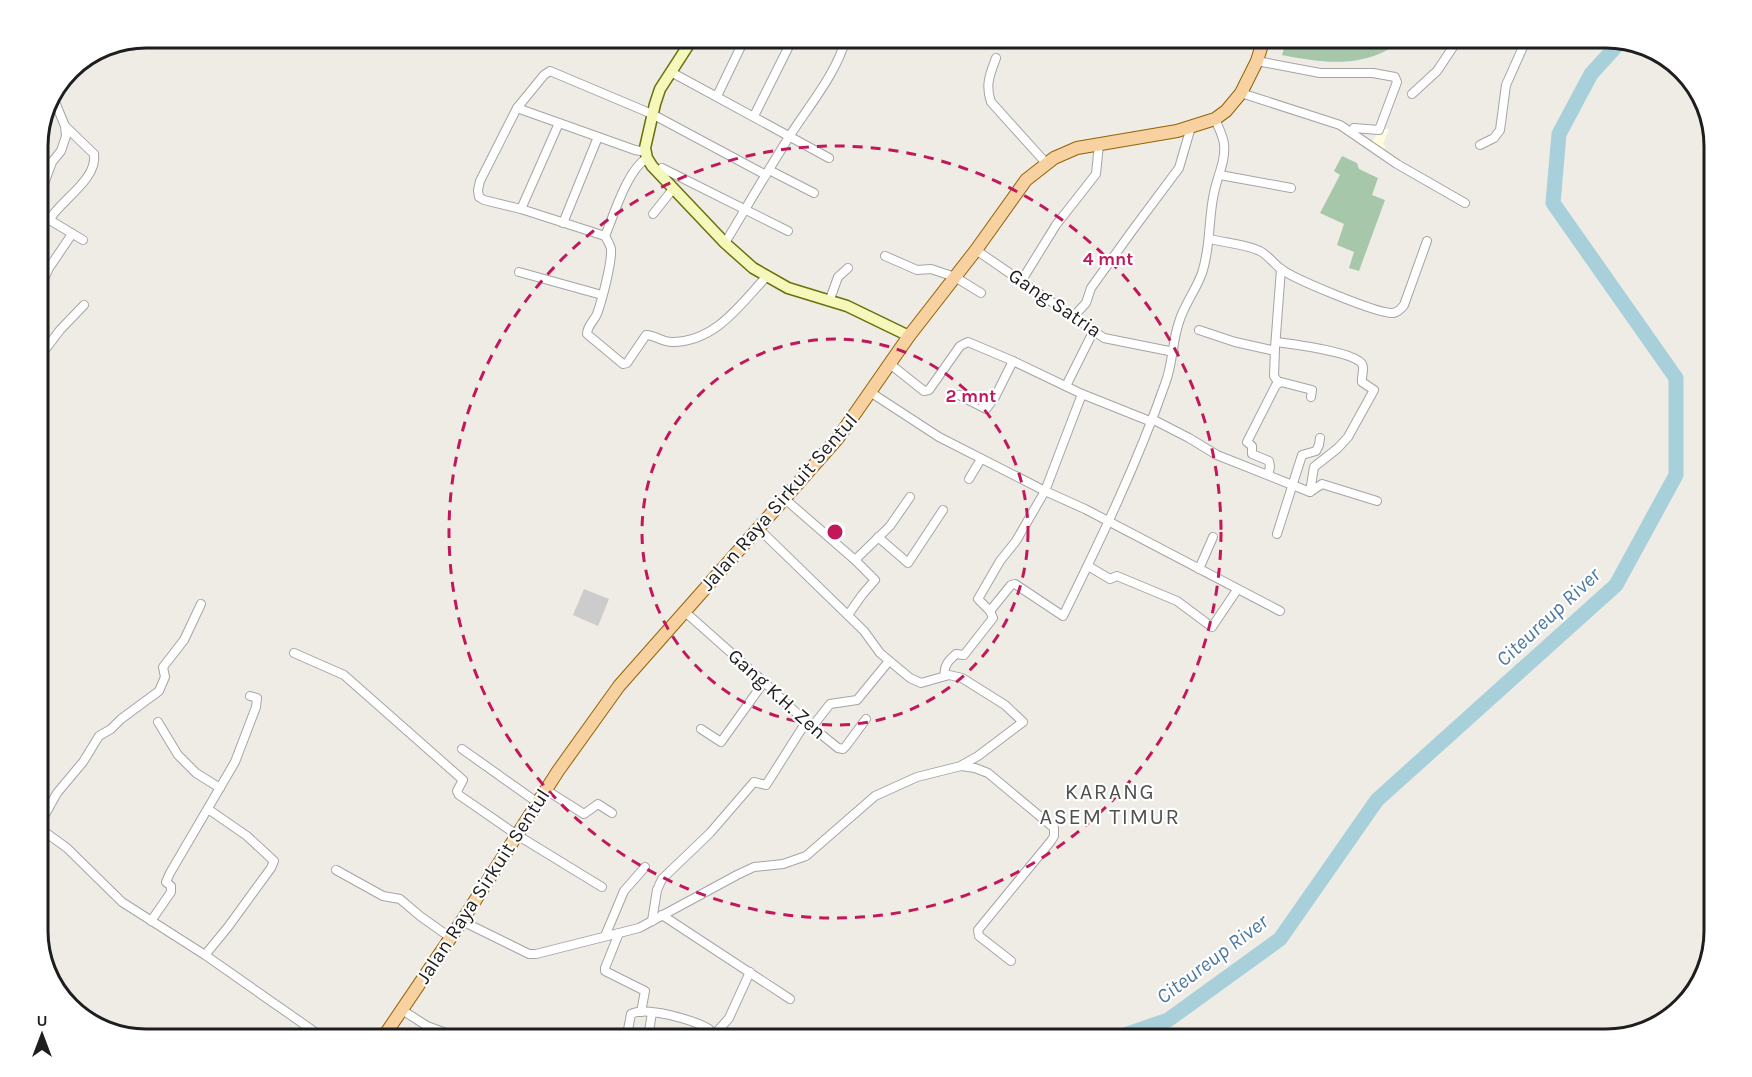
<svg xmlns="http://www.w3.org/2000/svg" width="1752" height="1077" viewBox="0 0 1752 1077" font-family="Karla,sans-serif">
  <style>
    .education { fill: #fefddf }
    .religious { fill: #ccc }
    .cemetery { fill: #a7c7ab }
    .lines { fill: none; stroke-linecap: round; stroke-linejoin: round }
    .river { stroke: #a7d0db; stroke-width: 15 }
    .street-casing { stroke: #a5a5a5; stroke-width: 10 }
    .secondary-casing { stroke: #687209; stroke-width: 13 }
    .primary-casing { stroke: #936206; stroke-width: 14 }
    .street { stroke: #fff; stroke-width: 8 }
    .secondary { stroke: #f5f7bb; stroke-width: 10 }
    .primary { stroke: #f8d1a1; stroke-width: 12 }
    .ring { fill: none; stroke: #c2185b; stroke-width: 3; stroke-dasharray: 10 8 }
    .labels { text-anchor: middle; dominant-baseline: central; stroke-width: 4.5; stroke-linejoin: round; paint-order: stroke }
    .street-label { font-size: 20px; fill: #1e1e1e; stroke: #fff }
    .water-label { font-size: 21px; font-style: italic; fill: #4b79a2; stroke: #fff }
    .quarter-label { font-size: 22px; letter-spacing: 1.5px; fill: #515151; stroke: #fff }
    .rim { fill: none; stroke: #1e1e1e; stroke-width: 3 }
    .centre { fill: #c2185b; stroke: #fff; stroke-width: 3 }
    .ring-label { font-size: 18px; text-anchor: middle; font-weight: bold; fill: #c2185b; stroke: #fff; stroke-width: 4.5; stroke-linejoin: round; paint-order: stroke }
  </style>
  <rect width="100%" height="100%" fill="#efebe5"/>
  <path class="education" d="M1380,129h9l-6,15 3,2 -3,6 -12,-8z"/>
  <path class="religious" d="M584,589l25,10 -11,27 -25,-11z"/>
  <g class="cemetery">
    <path d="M1287,38h119c-40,31 -78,26 -124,17z"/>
    <path d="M1342,156l15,7 2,6 19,9 -6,17 13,5 -26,71 -10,-3 5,-16 -17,-7 7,-21 -24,-11 20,-38 -6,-4z"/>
  </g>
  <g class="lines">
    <path class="river" d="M1113,1039l55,-19 112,-81 97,-139 239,-215 60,-110v-97l-123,-175 6,-69 32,-60 30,-33"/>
    <defs>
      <g id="street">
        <path d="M996,58c-6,16 -11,27 -5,44l55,61"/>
        <path d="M1257,61l63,12h53l22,4 2,5 -18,48 -25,-2 -1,5"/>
        <path d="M76,65l4,2"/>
        <path d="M671,72l158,86"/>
        <path d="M1241,93l99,32 57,39 68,39"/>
        <path d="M1412,94l25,-23 22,-33"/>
        <path d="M717,96l28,-58"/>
        <path d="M517,108l118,42 11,2"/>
        <path d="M754,116l39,-78"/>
        <path d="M1480,145l14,-7 6,-8 6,-45 21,-47"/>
        <path d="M647,158c-20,12 -33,57 -42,78l-84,-27 -37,-9 -5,-3 -1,-7 2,-9 37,-73 27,-33 6,-4 102,43 114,61"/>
        <path d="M662,168l126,63"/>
        <path d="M769,170l45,23"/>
        <path d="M1220,175l71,13"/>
        <path d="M38,200l14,-38 9,-11 5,-15 -1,-10 -10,-24"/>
        <path d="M521,209l38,-86"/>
        <path d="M38,213l45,27"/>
        <path d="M653,214l20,-25"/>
        <path d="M50,219c11,-19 48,-40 44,-65l-29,-28"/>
        <path d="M563,223l35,-86"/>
        <path d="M605,236c2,4 5,8 6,13 1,14 -9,51 -14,65 -3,7 -10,12 -10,20l36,30 4,-1 19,-28c9,0 16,7 26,7 43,0 68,-37 94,-65"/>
        <path d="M1210,239c16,4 35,5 50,12 9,5 13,12 21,18 13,10 97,45 112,44 5,-1 8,-4 11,-8l23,-64"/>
        <path d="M725,243c21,-35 42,-71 64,-106 19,-30 48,-64 57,-99"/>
        <path d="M976,250l128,88 70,14"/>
        <path d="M885,256l32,14 14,-1 24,8 26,16"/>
        <path d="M519,272l83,23"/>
        <path d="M1022,280l34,-55 40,-51 3,-30"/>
        <path d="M42,283l7,-15 23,-34"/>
        <path d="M830,299l8,-22 10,-9"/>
        <path d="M1073,317l13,-14 5,-15 41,-57 47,-63 12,-41"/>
        <path d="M1199,330l36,12 36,8 4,-2 6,-79"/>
        <path d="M1276,342c16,2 79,10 86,22 3,5 -1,12 0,18l12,8 -26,47 -10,11 -24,19 -4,25"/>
        <path d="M1275,348l-1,28 4,6"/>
        <path d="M38,359l22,-29 24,-25"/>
        <path d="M890,364l34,27 5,-1 31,-44 8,-4 45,19 69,33 70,28"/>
        <path d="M1066,386l27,-54"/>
        <path d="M870,392l69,45 106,54 40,18 195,102"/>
        <path d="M959,395l27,14 9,-12 18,-36"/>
        <path d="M1152,419l37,19 28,17 93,37 12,-8 55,17"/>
        <path d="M1268,475l2,-8 -1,-6 -17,-7v-8l-5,-4 29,-57 5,-3 31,8 -1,7"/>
        <path d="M969,479l12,-20"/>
        <path d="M785,499l70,61 20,20 -13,15 -14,20"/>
        <path d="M758,528l106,103 16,22 30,25 11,5 28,-8 13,3 43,27 18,17 -45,34 -16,9"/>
        <path d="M1277,534l25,-79 14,-4 3,-6 1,-7"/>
        <path d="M878,537l30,26 35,-53"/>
        <path d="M855,560l35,-34 20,-29"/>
        <path d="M1088,566l22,13 7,-3 60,25 35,26 25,-37"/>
        <path d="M1199,569l14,-32"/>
        <path d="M684,611l80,71 42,40 32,26 5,1 3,-3 20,-27"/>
        <path d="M990,611l21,-26 4,-1 48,32c37,-75 74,-152 102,-232 8,-20 7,-42 14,-62 5,-17 17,-32 23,-49 9,-27 6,-53 12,-80 3,-16 12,-32 10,-49 -1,-9 -6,-17 -9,-25"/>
        <path d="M294,653l50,22 119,105 -6,11 2,4 58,40 85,52"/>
        <path d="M945,676c-2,-10 4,-16 11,-22l8,1 29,-37 -3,-7 -12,-12 22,-38 16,-20 29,-50 37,-97"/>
        <path d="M158,722l20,33 18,18 24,15"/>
        <path d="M812,727l18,-23 27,-4 32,-39"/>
        <path d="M701,729l20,13 43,-60"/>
        <path d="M462,749l76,54"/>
        <path d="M546,790l38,24 14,-10 14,9"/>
        <path d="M38,827l29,21 55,54 83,53 120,84"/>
        <path d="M38,827l19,-34 26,-31 16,-26 12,-7 10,-10 38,-28 6,-14 -2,-10 21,-27 17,-36"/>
        <path d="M336,870l47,26 17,3 20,17 31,22"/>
        <path d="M662,915l128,84"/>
        <path d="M151,921l20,-29v-6l-5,-4 4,-9 65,-111 21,-55 1,-9 -7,-2"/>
        <path d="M462,921l67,33h7l103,-26 98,-53 17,-8 29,-3 23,-8 69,-60 42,-19 44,-11 14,2 13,5 66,55v8l-3,5 -73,89 1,6 32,25"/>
        <path d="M652,921l5,-31 5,-11 48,-46 44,-51 12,3 40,-63"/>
        <path d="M619,933l-14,35v3l40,20 -4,21"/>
        <path d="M605,936l19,-45 21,-24"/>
        <path d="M205,955l23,-28 43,-59 3,-7 -27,-25 -39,-27"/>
        <path d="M402,1010l25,16 35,13"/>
        <path d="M715,1034l14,-16 21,-46"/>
        <path d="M617,1039l10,-4 4,-21c15,-8 63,6 78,15l-2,10"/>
        <path d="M651,1039l-2,-8 3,-18"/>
      </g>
      <path id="secondary" d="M693,38l-33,51 -5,15 -10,44 2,10 5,8 73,77 28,25 35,20 59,18 62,30"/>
      <path id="primary" d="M382,1039l80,-118 96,-150 61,-85 219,-248 71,-102 67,-86 50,-70 28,-22 23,-10 100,-17 38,-12 11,-8 15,-18 16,-32 7,-23"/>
    </defs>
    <use href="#street" class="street-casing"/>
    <use href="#secondary" class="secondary-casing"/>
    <use href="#primary" class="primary-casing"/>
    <use href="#street" class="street"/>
    <use href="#secondary" class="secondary"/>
    <use href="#primary" class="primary"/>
  </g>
  <g class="ring">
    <circle cx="835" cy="532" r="193"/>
    <circle cx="835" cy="532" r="386"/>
  </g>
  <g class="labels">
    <g class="street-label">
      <text transform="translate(1055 303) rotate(34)">Gang Satria</text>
      <text transform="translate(779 502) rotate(-49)">Jalan Raya Sirkuit Sentul</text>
      <text transform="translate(777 694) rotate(42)">Gang K.H. Zen</text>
      <text transform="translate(483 886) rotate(-57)">Jalan Raya Sirkuit Sentul</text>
    </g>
    <g class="water-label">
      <text transform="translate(1548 617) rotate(-43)">Citeureup River</text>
      <text transform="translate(1212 959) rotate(-37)">Citeureup River</text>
    </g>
    <g class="quarter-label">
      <text x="1110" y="792">KARANG<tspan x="1110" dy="25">ASEM TIMUR</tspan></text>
    </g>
  </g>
  <path d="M0 0H1752V1077H0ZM146 48H1606A98 98 0 0 1 1704 146V931A98 98 0 0 1 1606 1029H146A98 98 0 0 1 48 931V146A98 98 0 0 1 146 48Z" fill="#fff" fill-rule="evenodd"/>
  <path class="rim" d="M146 48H1606A98 98 0 0 1 1704 146V931A98 98 0 0 1 1606 1029H146A98 98 0 0 1 48 931V146A98 98 0 0 1 146 48Z"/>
  <circle cx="835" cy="532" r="9" class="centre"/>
  <g class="ring-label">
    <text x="1108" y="265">4 mnt</text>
    <text x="971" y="402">2 mnt</text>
  </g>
  <g transform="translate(42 1035)" stroke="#ffffff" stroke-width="4.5" paint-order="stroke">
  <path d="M0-4.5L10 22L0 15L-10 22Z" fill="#1e1e1e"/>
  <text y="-9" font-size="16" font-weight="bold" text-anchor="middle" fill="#1e1e1e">U</text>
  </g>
</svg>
